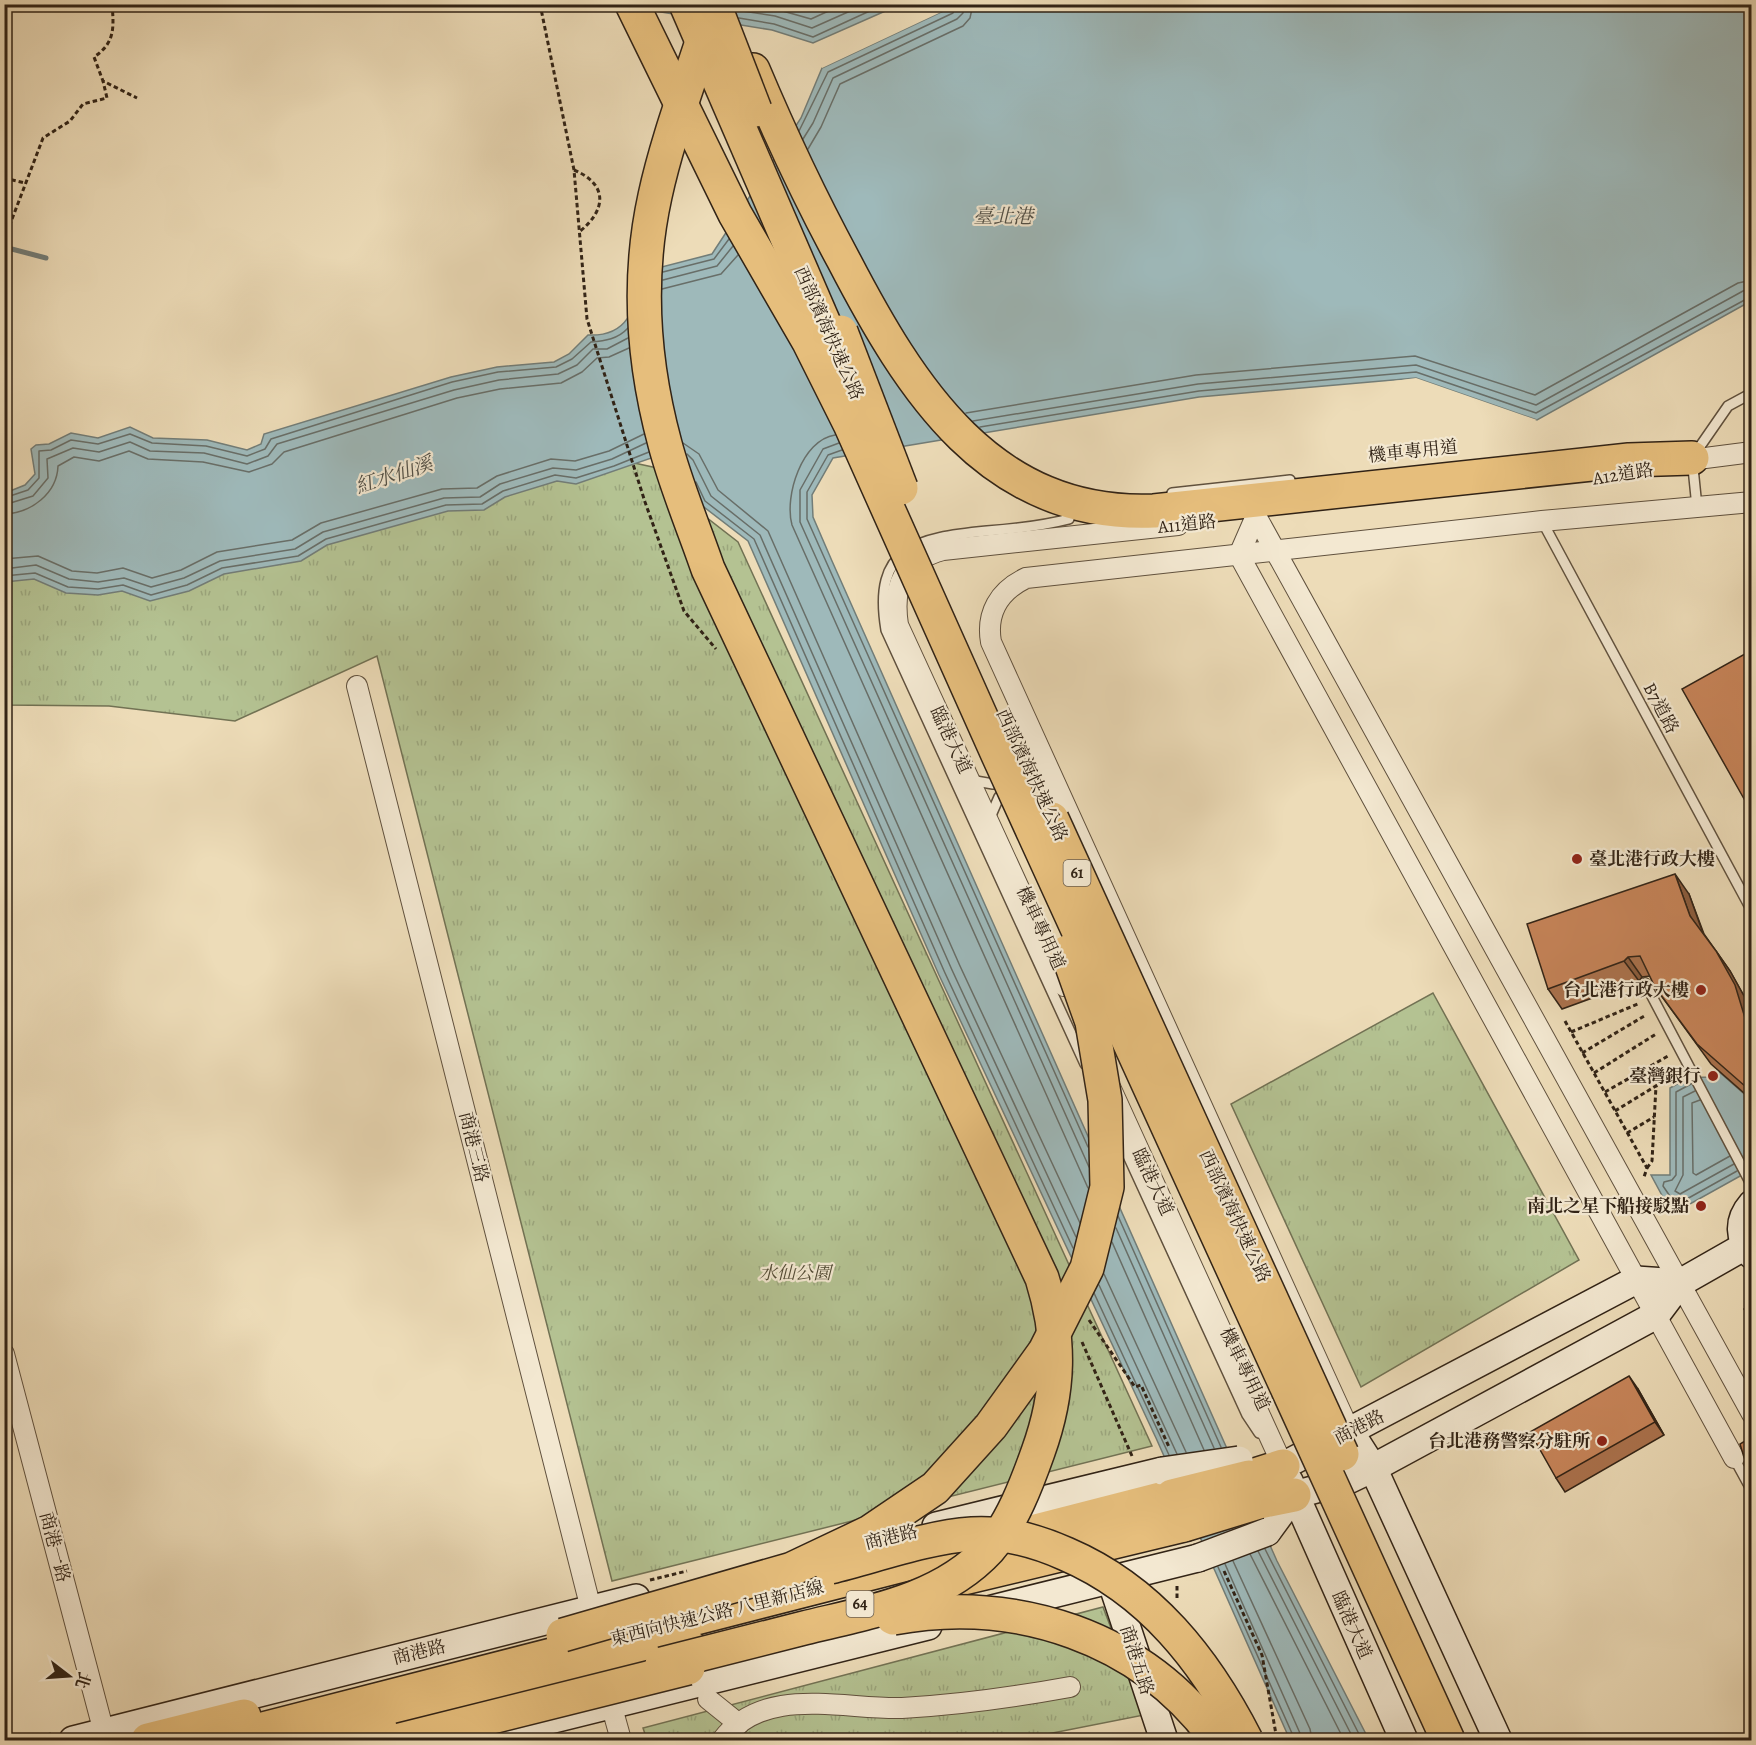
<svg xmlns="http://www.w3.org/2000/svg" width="1756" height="1745" viewBox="0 0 1756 1745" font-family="Alegreya,'Noto Serif TC',serif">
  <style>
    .grass { fill: url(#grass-tufts); stroke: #727254; stroke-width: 1.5 }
    .water { fill: #9eb9ba; stroke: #727d78; stroke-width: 1.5 }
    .pier { fill: #eddcb8 }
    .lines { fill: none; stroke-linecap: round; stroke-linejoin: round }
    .shore { stroke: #686e68; stroke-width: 1.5 }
    .stream { stroke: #727d78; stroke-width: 5 }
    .lane-casing { stroke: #60513e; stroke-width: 12 }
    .street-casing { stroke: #60513e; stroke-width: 22 }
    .secondary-casing { stroke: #312316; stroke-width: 30 }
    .highway-casing { stroke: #312316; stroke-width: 36 }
    .path { stroke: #312316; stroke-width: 3; stroke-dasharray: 4.5 3; stroke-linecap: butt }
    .lane { stroke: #f3e8d1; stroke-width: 9 }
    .street { stroke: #f3e8d1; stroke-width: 20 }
    .secondary { stroke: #f3e8d1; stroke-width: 27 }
    .highway { stroke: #e6be7c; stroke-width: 33 }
    .secondary-bridge-casing { stroke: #312316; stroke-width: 30; stroke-linecap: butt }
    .highway-bridge-casing { stroke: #312316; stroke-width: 36; stroke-linecap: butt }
    .secondary-bridge { stroke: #f3e8d1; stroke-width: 27 }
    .highway-bridge { stroke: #e6be7c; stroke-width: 33 }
    .wall { fill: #ab724d; stroke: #312316; stroke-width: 1.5 }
    .shaded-wall { fill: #8b5c3e; stroke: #312316; stroke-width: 1.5 }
    .building { fill: #c78459; stroke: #312316; stroke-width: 1.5 }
    .poi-dot { fill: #8f2418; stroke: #f3e8d1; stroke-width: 2 }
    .labels { text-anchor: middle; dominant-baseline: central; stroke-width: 4.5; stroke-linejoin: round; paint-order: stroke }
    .shield { fill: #f3e8d1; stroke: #6b5e4e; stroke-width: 1.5 }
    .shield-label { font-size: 16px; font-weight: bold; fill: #312316 }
    .street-label { font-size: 18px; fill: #312316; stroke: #f3e8d1 }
    .poi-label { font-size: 18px; font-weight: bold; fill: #312316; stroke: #f3e8d1; text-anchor: end }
    .park-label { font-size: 18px; font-style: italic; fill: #524b35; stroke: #f3e8d1 }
    .water-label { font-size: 20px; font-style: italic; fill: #525047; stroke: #f3e8d1 }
  </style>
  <defs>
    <pattern id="grass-tufts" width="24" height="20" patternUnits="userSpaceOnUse" patternTransform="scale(1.5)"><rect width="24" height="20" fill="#b4c292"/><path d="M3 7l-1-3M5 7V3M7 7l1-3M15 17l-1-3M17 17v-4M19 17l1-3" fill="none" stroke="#9ba67d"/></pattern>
  </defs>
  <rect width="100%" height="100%" fill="#eddcb8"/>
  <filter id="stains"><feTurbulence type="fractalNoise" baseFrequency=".00333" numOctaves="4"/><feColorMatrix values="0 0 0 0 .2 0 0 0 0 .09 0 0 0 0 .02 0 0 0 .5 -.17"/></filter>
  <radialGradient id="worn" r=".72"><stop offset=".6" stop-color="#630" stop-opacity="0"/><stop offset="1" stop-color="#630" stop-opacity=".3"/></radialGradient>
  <g class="grass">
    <path d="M625,461l46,10 22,36 45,35 414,904 -540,135 -235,-925 -142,65 -126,-15 -104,-1 -1,-134z"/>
    <path d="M1433,993l146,267 -218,127 -130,-283z"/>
    <path d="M1103,1607l41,108 -127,25h-370l-4,-12z"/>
  </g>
  <g class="water">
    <path d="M618,5h281l-86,38 -41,-13z"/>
    <path d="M956,5h795v296l-214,119 -121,-42 -217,19 -366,61 -21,37 1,22 19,44 445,1000 92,179h-79l-134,-302 -217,-463 -191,-434 -48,-37 -46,-47 -78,27 -19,-3 -52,16 -21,13 -36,1 -121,34 -26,16 -77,13 -35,17 -39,10 -28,-10 -24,4 -32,-2 -32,-14 -29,3v-89l20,-8 10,-11 -4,-25 5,-4 13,-1 22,-11 27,5 32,-11 23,11 54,2 40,10 14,-6 3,-10 187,-57 46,-10 57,-5 15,-8 19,-19c43,2 47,-30 54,-63l70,-18 89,-136 21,-50z"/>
    <path d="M1717,1070l34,30v70l-79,44 -21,-39h19v-87l18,-10 20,-1z"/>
  </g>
  <g class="pier">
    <path d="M949,4l7,1 -134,63 -1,-3z"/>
    <path d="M1416,378l121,42 -7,1 -114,-40 -60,5z"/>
  </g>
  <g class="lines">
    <g class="shore">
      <path d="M758,4l53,15 33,-15"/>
      <path d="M736,10l39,6 37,12 54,-24"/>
      <path d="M739,18l35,6 39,13 72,-33"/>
      <path d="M799,131l29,-59 125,-59 4,-9"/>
      <path d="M803,139l10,-16 20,-45 124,-59 6,-6 1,-9"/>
      <path d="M808,149l13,-22 19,-43 123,-58 7,-8 3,-14"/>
      <path d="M663,272l51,-13 15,-20"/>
      <path d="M663,280l54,-14 16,-20"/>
      <path d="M662,289l59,-15 17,-19"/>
      <path d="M966,413l230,-38 219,-19 120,39 203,-112 14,-3"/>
      <path d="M973,421l225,-37 218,-19 120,40 207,-114 9,-2"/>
      <path d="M980,427l219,-36 217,-19 120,41 216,-117"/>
      <path d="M835,435c-33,5 -51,61 -43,90l296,663"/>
      <path d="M683,443l16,11 19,36 50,41 192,435 120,257"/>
      <path d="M839,443l-16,6 -23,41v32l289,645"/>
      <path d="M842,450l-14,5 -21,37v27l281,628"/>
      <path d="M687,454l6,6 18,36 49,39 192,435 124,267"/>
      <path d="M696,482l9,19 49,38 191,434 128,275"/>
      <path d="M4,498l24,-8 11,-12v-27l12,-1 20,-10 27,4 32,-10 22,9 54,3 41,10 18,-7 6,-10 181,-57 46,-10 58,-5 16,-8 19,-17c14,-1 27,-3 37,-14"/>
      <path d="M4,505l29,-9 15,-18 -1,-19 26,-11 26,4 31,-10 20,9 54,2 43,11 21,-8 9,-12 177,-54 45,-10 59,-6 19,-9 16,-16h14l21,-11"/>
      <path d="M4,514c28,-1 53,-21 54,-48l16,-9 25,4 30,-10 19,8 55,3 46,10 23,-8 12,-12 173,-54 43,-9 61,-6 21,-11 15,-14 12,-1 20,-9"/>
      <path d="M4,559l34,-3 34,15 25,2 26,-5 29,10 29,-8 36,-18 75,-12 29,-17 121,-34 35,-1 20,-12 54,-17 24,2 34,-10 35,-17"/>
      <path d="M4,569l32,-4 33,14 29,3 26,-4 27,9 33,-9 36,-17 75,-12 28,-17 121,-34 36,-1 20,-13 53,-16 23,2 36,-11 34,-16"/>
      <path d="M4,576l31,-3 33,14 30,2 25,-4 28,10 36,-10 35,-17 76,-12 28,-17 120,-34 36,-1 21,-13 52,-16 21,3 38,-12 35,-14"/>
      <path d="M1691,1084l-15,8v83l-4,5 -8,2 -1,4 13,19 61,-34"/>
      <path d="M1695,1091l-12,6v78l-8,16 5,3 54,-30"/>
      <path d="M1700,1100l-8,3 1,70 3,2 34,-19"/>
      <path d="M1118,1216l103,231"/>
      <path d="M1116,1228l98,220"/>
      <path d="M1112,1242l92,208"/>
      <path d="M1104,1274l82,178"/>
      <path d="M1099,1285l78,169"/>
      <path d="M1094,1293l75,162"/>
      <path d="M1265,1549l97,191"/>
      <path d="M1258,1551l96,189"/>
      <path d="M1250,1554l94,186"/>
      <path d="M1233,1561l77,168 2,11"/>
      <path d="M1225,1564l78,176"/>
      <path d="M1218,1567l77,173"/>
    </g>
    <path class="stream" d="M4,247l42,11"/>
    <defs>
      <g id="lane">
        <path d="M1172,493l118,-13"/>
        <path d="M1697,507l-5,-49 36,-52 24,-13"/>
        <path d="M1069,519c-27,7 -55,10 -82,12 -70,7 -115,15 -101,99l199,434"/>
        <path d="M1542,521l210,390"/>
        <path d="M970,780l23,4 33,-16 11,-22"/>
        <path d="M989,820l10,-23 33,-16 22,6"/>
        <path d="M1645,983l107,203"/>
        <path d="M1118,1134l129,281 12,18"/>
        <path d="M1734,1458l18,33"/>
      </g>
      <g id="street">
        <path d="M1682,461l70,-9"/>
        <path d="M1256,516l-17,39 495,903"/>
        <path d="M1256,516l496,898"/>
        <path d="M357,686l234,923"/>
        <path d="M1064,986l-166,-361c-6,-40 5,-64 45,-75l235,-25"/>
        <path d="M1111,1089l172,377"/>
        <path d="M4,1354l102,386"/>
        <path d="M1350,1432l-359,-790c-5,-29 8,-51 35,-64l516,-57 210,-19"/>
        <path d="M708,1699l31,25"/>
        <path d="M611,1704l10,36"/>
        <path d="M722,1740c42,-56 122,-30 180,-32 56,-3 113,-11 168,-21"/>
      </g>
      <g id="secondary">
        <path d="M1752,1204c-15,17 -13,34 0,51"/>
        <path d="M1350,1432l23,36 125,272"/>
        <path d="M1283,1466l353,-186 44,3"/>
        <path d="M1289,1481l115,259"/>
        <path d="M936,1526l226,-55"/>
        <path d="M1267,1532l27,-37 52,-14 27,-13 283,-153 24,-32 65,-37"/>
        <path d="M1111,1580l53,160"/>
        <path d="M988,1610l210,-52"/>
        <path d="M73,1740l563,-142"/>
        <path d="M469,1740l459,-114"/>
      </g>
      <g id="highway">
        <path d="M753,70c27,64 57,128 90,189 67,129 147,259 311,252l475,-51 63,-2"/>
        <path d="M1249,1477l34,-11"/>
        <path d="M1259,1502l35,-7"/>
        <path d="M947,1582l237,-57"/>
        <path d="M148,1740l96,-24"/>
        <path d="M220,1740l952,-244"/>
        <path d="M327,1740l363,-93"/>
      </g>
    </defs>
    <use href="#lane" class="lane-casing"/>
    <use href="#street" class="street-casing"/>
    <use href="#secondary" class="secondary-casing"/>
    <use href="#highway" class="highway-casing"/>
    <g class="path">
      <path d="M112,4c2,24 3,39 -18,53l9,24 34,17"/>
      <path d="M540,4l34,166 13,149 58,183 39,109 32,38"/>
      <path d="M4,57l2,-1"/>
      <path d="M574,170c34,14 33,40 5,62"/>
      <path d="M4,178l21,5"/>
      <path d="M4,240l39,-102 27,-17 13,-17 24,-6 -4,-17"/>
      <path d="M1565,1021l82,147 -3,9"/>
      <path d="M1571,1032l69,-29"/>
      <path d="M1582,1053l64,-38"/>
      <path d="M1594,1073l62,-39"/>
      <path d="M1605,1092l63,-36"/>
      <path d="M1615,1111l62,-38"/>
      <path d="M1627,1133l27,-16"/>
      <path d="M1647,1168l5,-7 4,-75"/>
      <path d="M1089,1320l46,67 6,-2 28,62"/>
      <path d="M1082,1342l50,114"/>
      <path d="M1224,1571l38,84 15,85"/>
      <path d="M650,1580l37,-9"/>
      <path d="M1177,1586v14"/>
      <path d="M27,1740l24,-6"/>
    </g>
    <use href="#lane" class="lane"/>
    <use href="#street" class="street"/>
    <use href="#secondary" class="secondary"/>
    <use href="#highway" class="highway"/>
    <defs>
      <g id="secondary-bridge">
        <path d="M1162,1471l77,-11"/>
        <path d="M1198,1558l69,-26"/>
      </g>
      <g id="highway-bridge">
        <path d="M632,4l103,210 74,128 41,82 149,333 449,983"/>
        <path d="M686,4l153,354"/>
        <path d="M714,4l41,106"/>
        <path d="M841,332l60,156"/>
        <path d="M1052,819l290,635"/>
        <path d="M1172,1496l77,-19"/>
        <path d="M1184,1525l75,-23"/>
        <path d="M830,1567c45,-11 97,-30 142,-33 32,-2 65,7 94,20 84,36 139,106 180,186"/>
        <path d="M893,1618c123,-23 250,19 324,122"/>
        <path d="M563,1635l229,-66 78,-37 65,-44 56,-62 54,-75 42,-83 20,-81 -2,-87 -13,-78 -25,-70"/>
        <path d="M662,1664c48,-12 95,-24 142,-36 65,-16 137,-27 185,-79 23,-26 38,-66 49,-97 22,-61 23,-113 4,-174l-334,-709c-14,-41 -32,-83 -43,-125 -22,-81 -28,-166 -10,-248 14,-65 40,-128 59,-192"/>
        <path d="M400,1740l288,-72"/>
      </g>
    </defs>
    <use href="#secondary-bridge" class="secondary-bridge-casing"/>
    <use href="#highway-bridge" class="highway-bridge-casing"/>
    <use href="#secondary-bridge" class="secondary-bridge"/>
    <use href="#highway-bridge" class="highway-bridge"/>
  </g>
  <g class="wall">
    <path d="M1689,894l15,40 26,37 19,34 3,9v86l-41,-36 -56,-77 -5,-11 -8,1 -3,4 -77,28 -14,-20z"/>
    <path d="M1638,1389l26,46 -99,57 -9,-14z"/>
    <path d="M1752,1441v25l-4,2 -2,-4z"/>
  </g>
  <g class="shaded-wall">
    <path d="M1675,874l14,20 15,42 -14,-20z"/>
    <path d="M1716,951l14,20 19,34 3,9v27z"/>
    <path d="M1628,957l14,20 -3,4 -15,-20z"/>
    <path d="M1750,1082l2,2v11l-6,-8z"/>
    <path d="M1629,1376l9,13 26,46 -9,-13z"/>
  </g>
  <g class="building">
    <path d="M1752,650v163l-70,-124z"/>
    <path d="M1675,874l15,42 26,35 19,34 17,56v41h-2l-4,5 -49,-43 -42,-57 -15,-31 -12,1 -4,4 -76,28 -21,-65z"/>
    <path d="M1752,1305v17l-8,-13z"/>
    <path d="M1629,1376l26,46 -99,56 -26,-46z"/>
    <path d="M1748,1439l4,2v20l-6,3 -6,-20z"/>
  </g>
  <g class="poi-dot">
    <circle cx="1577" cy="859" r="6"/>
    <circle cx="1701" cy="990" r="6"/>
    <circle cx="1713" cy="1076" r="6"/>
    <circle cx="1701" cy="1206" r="6"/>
    <circle cx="1602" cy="1441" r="6"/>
  </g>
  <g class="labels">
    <g class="shield">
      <rect x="1063.5" y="860" width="27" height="26" rx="4.5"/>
      <rect x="846.5" y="1591" width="27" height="26" rx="4.5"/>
    </g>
    <g class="shield-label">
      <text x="1077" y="873">61</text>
      <text x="860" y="1604">64</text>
    </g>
    <g class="street-label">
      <text transform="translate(829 333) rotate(66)">西部濱海快速公路</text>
      <text transform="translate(1413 451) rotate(-6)">機車專用道</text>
      <text transform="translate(1623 474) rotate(-9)">A12道路</text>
      <text transform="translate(1187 524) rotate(-6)">A11道路</text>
      <text transform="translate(1661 708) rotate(62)">B7道路</text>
      <text transform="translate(951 740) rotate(65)">臨港大道</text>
      <text transform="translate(1032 775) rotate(65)">西部濱海快速公路</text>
      <text transform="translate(1041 928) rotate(65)">機車專用道</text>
      <text transform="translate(474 1147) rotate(76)">商港三路</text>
      <text transform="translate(1153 1182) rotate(65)">臨港大道</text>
      <text transform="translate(1235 1216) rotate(65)">西部濱海快速公路</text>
      <text transform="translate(1245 1369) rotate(64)">機車專用道</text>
      <text transform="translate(1359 1427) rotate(-27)">商港路</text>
      <text transform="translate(891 1537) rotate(-14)">商港路</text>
      <text transform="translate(55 1547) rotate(75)">商港一路</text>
      <text transform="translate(717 1613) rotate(-14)">東西向快速公路 八里新店線</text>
      <text transform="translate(1352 1625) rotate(66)">臨港大道</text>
      <text transform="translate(419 1652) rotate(-14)">商港路</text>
      <text transform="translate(1137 1660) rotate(72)">商港五路</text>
    </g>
    <g class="poi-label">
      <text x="1589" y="859" text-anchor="start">臺北港行政大樓</text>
      <text x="1689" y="990">台北港行政大樓</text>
      <text x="1701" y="1076">臺灣銀行</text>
      <text x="1689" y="1206">南北之星下船接駁點</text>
      <text x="1590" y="1441">台北港務警察分駐所</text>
    </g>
    <g class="park-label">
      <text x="795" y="1273">水仙公園</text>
    </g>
    <g class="water-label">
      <text x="1003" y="216">臺北港</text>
      <text transform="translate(394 475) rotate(-18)">紅水仙溪</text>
    </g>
  </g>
  <rect width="1756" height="1745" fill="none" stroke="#eddcb8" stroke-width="24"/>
  <rect x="6" y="6" width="1744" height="1733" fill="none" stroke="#312316" stroke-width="3"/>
  <rect x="12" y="12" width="1732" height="1721" fill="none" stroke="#312316" stroke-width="1.5"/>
  <g transform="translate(69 1676) rotate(107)" stroke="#f3e8d1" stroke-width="4.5" paint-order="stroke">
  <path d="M0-4.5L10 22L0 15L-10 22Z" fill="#312316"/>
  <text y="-9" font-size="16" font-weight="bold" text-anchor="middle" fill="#312316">北</text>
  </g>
  <rect width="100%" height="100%" filter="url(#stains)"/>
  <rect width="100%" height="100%" fill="url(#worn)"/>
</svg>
